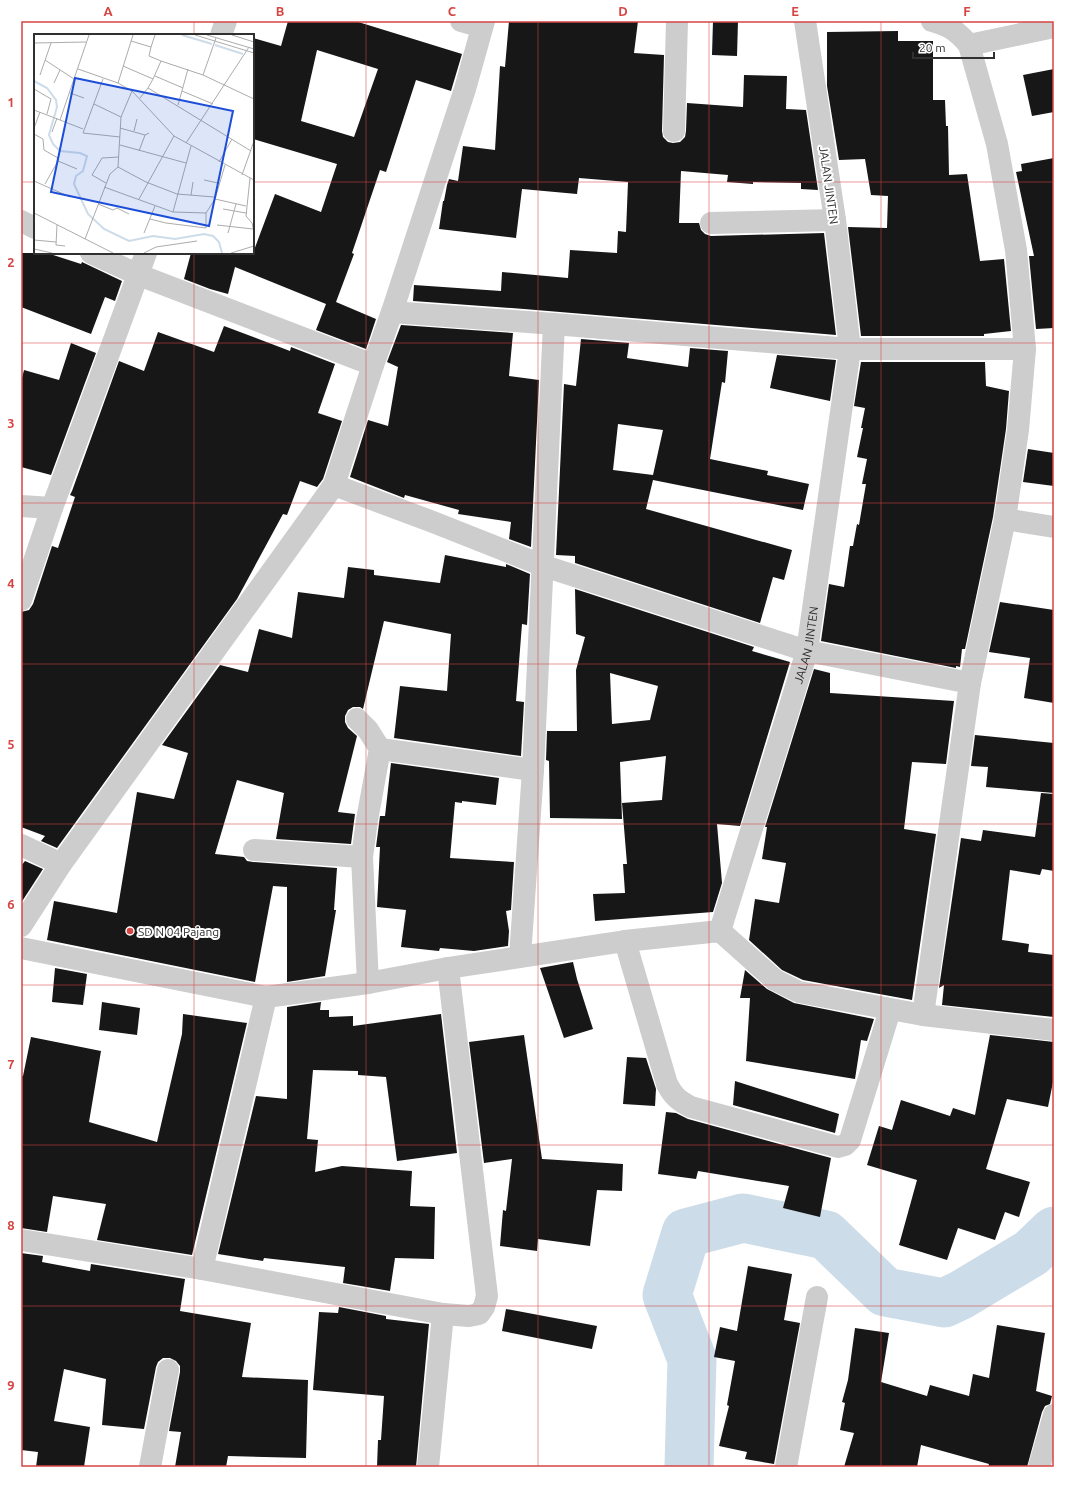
<svg xmlns="http://www.w3.org/2000/svg" width="1075" height="1488" viewBox="0 0 1075 1488" font-family="Ubuntu,sans-serif">
  <style>
    .lines { fill: none; stroke-linecap: round; stroke-linejoin: round }
    .river { stroke: #cddce9; stroke-width: 49 }
    .building { fill: #171717; fill-rule: evenodd }
    .street { stroke: #cdcdcd; stroke-width: 22 }
    .grid { fill: none; stroke: #d54543; stroke-width: 1; stroke-opacity: 0.55 }
    .poi-dot { fill: #d54543; stroke: #fff; stroke-width: 1.5 }
    .labels { text-anchor: middle; dominant-baseline: central; stroke-width: 4; stroke-linejoin: round; paint-order: stroke }
    .street-label { font-size: 12px; fill: #303030; stroke: #fff }
    .poi-label { font-size: 12px; fill: #303030; stroke: #fff; text-anchor: start }
    .inset-river { fill: none; stroke: #cddce9; stroke-width: 2 }
    .inset-road { fill: none; stroke: #acacac; stroke-width: 1 }
    .view { fill: #1d4ed8; fill-opacity: 0.15; stroke: #1d4ed8; stroke-width: 2 }
    .inset-edge { fill: none; stroke: #303030; stroke-width: 2 }
    .neatline { fill: none; stroke: #d54543; stroke-width: 1.5 }
    .grid-label { font-size: 13px; text-anchor: middle; font-weight: bold; fill: #d54543 }
  </style>
  <rect width="100%" height="100%" fill="#fff"/>
  <g class="lines">
    <path class="river" d="M689,1467l3,-108 -25,-64 19,-62 57,-15 83,17 59,57 59,11 17,-8 70,-42 23,-22"/>
  </g>
  <g class="building">
    <path d="M288,21h67l107,33 -11,37 -35,-11 -30,92 -6,-2 -28,83 2,1 -18,48 40,17 -10,30 -50,-19 10,-26 -91,-37 -7,27 -18,-5 -26,-10 7,-26h62l22,-59 46,18 16,-48 -84,-25v-101l28,8zM317,50l61,19 -24,68 -53,-16z"/>
    <path d="M509,21h129l-4,32 30,2 -2,76 1,6 5,5 5,1 7,-1 5,-5 1,-6 1,-28 56,4 1,-32 43,1 -1,33 20,1 12,80 -17,-1v-6l-48,-1v2l-26,-2 1,-7 -47,-4 -2,52h20l2,7 4,4 6,2 113,-3 12,102 -312,-26 -111,-8 1,-16 87,6 1,-19 66,6 2,-28 47,3 1,-22 8,1 2,-50 -49,-4 -2,16 -55,-5 -6,49 -77,-9 4,-28h1l3,-16 2,-6 9,2 5,-35 32,4 5,-84 5,1z"/>
    <path d="M713,21h25l-1,35 -25,-1z"/>
    <path d="M898,31v10h35v59h12l1,26h2l1,49 18,-1 13,87 24,-2 7,72 -27,3v2h-123l-13,-109 39,1 1,-32 -17,-1 -6,-36 -26,1 -12,-74v-54z"/>
    <path d="M1054,69v43l-22,4 -9,-41z"/>
    <path d="M1054,158v144h-1l1,26 -18,1 -7,-73h5l-18,-84 6,-1 -1,-7z"/>
    <path d="M21,253h26l34,11 1,-2 40,19 -7,20 -10,-4 -14,37 -70,-27z"/>
    <path d="M401,325l112,8 -4,43 30,4 -8,167 -22,-8 2,-17 -53,-8 1,-4 -54,-15 -1,3 -54,-21 18,-57 20,6 10,-59 -11,-5z"/>
    <path d="M224,326l66,25 1,-4 44,17 -17,49 24,8 -19,58 -6,8 -17,-6 -13,34 -4,-1 -46,85 -180,249 -16,-7 4,-5 -24,-9v-215l8,-2 4,-6 19,-58 6,2 17,-51 -5,-2 2,-4 47,-130 25,10 14,-39 56,20z"/>
    <path d="M581,339l48,4 -2,15 61,9 2,-19 38,3 -3,32 -3,-1 -12,77 58,12 -1,4 42,9 -6,26 -150,-30 -7,29 146,41 -8,30 -11,-3 -13,46 -185,-60v-7l-19,-1 8,-171 12,2zM618,424l45,6 -10,45 -40,-5z"/>
    <path d="M71,343l25,10 -45,122 -30,-8v-85l3,-12 35,10z"/>
    <path d="M777,355l59,5 -6,41 -60,-13z"/>
    <path d="M861,362h124l1,24 23,5 -3,38 -13,88 -28,132h-3l-2,18 -4,-1v2l-135,-27 8,-57 15,3 6,-41h3l4,-22 2,1 7,-41h-4l5,-25 -10,-2 6,-29h-2l4,-20 -11,-2z"/>
    <path d="M1028,449l26,4v33l-31,-4z"/>
    <path d="M445,555l61,12v-3l24,10 -3,51 -5,-1 -6,77 8,1 -3,54 -127,-18 6,-52 47,5 4,-57 -67,-13 -21,88 -3,-2h-7l-5,3 -3,6v6l3,6 9,8 -19,76 17,2 -4,30 -75,-5 8,-46 -47,-13 -22,74 29,3 3,4 6,1 84,6 -3,42h2l-11,66 -38,6v-95l-14,-1 -18,96 -208,-42 7,-39 63,12 20,-121 37,7 14,-46 -26,-8 58,-80 28,7 11,-43 33,9 6,-46 46,6 4,-31 26,3v5l66,8z"/>
    <path d="M575,589l179,58 -2,4 38,11 -50,164 -23,-2 5,59 -9,29 -118,9 -2,-27 32,-1 -2,-29h4l-5,-61 40,-3 4,-44 -46,6 2,57 -72,-1 -1,-57 -3,-1 1,-29h30l-1,-61 9,-33 -9,-3zM610,673l48,13 -8,34 -38,4z"/>
    <path d="M1000,602l54,8v93l-30,-5 6,-40 -41,-6z"/>
    <path d="M814,669l16,4v20l124,8 -8,63 -34,-2 -8,67 32,5 -24,166 -109,-20 -21,-10 -33,-30 6,-41 24,4 7,-40 -24,-4 5,-32h-2z"/>
    <path d="M975,735l79,8v50l-68,-6 2,-20 -17,-1z"/>
    <path d="M391,763l108,15 -3,27 -34,-4v2l-7,-1 -5,56 64,4 -3,48 -5,1 3,20 -1,15 -34,5 -34,-3 -1,3 -38,-4 5,-37 -29,-3 3,-60h-4l4,-31h5z"/>
    <path d="M1041,793l13,1v77l-12,-2 -2,6 -30,-5 -8,70 27,4 -1,8 26,3v62l-112,-12 2,-20 -5,3 22,-150 20,3 2,-11 52,7z"/>
    <path d="M25,861l18,8 -22,34v-37z"/>
    <path d="M573,962l4,17 16,50 -29,9 -24,-70z"/>
    <path d="M55,968l32,6 -4,31 -31,-3z"/>
    <path d="M745,970l22,19 27,14 80,16 -7,22 -6,-1 -6,39 -109,-18 4,-63h-10z"/>
    <path d="M102,1002l38,6 -3,27 -38,-5z"/>
    <path d="M321,1002l-1,8h9v7l24,-1v10l88,-12 16,139 -60,8 -11,-84 -28,-2v-4l-45,-1 -6,69 11,1 -3,32 27,-6 70,5 -2,35 25,1 -1,52 -39,-1 -5,33 -47,-8 2,-16 -81,-9 -1,3 -45,-7 38,-158 31,3v-92z"/>
    <path d="M183,1014l64,9 -55,232 -95,-15 9,-36 -53,-8 -6,36 -26,-4v-152h2l8,-39 70,14 -12,71 68,20 25,-108z"/>
    <path d="M524,1035l18,124 81,5 -1,27 -25,-1 -7,56 -52,-7 -1,12 -37,-5 3,-36 3,1 6,-52 -28,4 -15,-121z"/>
    <path d="M990,1035l64,7v35l-6,30 -41,-8 -21,70 44,13 -11,35 -14,-5 -10,28 -37,-12 -11,32 -48,-15 18,-65 -50,-15 12,-39 13,4 9,-30 49,16 3,-8 22,7z"/>
    <path d="M627,1057l19,1 10,31 -1,17 -32,-2z"/>
    <path d="M735,1081l104,33 -4,19 -102,-28z"/>
    <path d="M666,1112l10,1 12,6 143,39 -11,59 -37,-9 6,-22 -91,-15 -2,8 -38,-5z"/>
    <path d="M21,1253l22,3 -1,6 48,9 1,-7 94,15 -5,32 71,12 -9,54 66,3 -2,78 -78,-2 -2,11h-51l6,-35 -12,-1 11,-59v-6l-4,-5 -6,-3h-7l-5,4 -2,5 -12,62 -42,-4 4,-46 -42,-10 -10,52 36,6 -6,40h-48l2,-15 -17,-2z"/>
    <path d="M748,1266l44,8 -8,46 16,3 -26,141 -29,-5 2,-7 -28,-6 10,-40 -2,-1 8,-44 -21,-4 6,-30 17,4z"/>
    <path d="M339,1307l47,9v3l43,5 -13,143h-39l1,-27h3l3,-44 -71,-6 6,-78 19,1z"/>
    <path d="M506,1309l91,17 -5,23 -90,-18z"/>
    <path d="M997,1325l48,8 -9,58 16,5 -2,8 -5,2 -3,6 -15,55h-39l1,-3 -68,-19 -4,22h-73l10,-34 -14,-3 5,-27 -3,-1 6,-22 7,-52 34,5 -8,49 46,14 3,-11 39,11 4,-22 16,4z"/>
  </g>
  <g class="lines">
    <g class="street">
      <path d="M461,21l21,6"/>
      <path d="M221,35l5,-14"/>
      <path d="M969,45l85,-18"/>
      <path d="M674,131l3,-110"/>
      <path d="M21,221l14,7"/>
      <path d="M711,223l124,-3"/>
      <path d="M91,253l48,22 234,90"/>
      <path d="M392,312l162,12 296,25h175"/>
      <path d="M334,485l99,37 111,44 263,85 163,32"/>
      <path d="M21,506l31,2"/>
      <path d="M1005,519l49,8"/>
      <path d="M21,600l31,-92 94,-255"/>
      <path d="M357,719l11,11 12,19 -13,71 -5,37 6,126"/>
      <path d="M380,749l153,21"/>
      <path d="M21,845l40,19"/>
      <path d="M254,850l108,7"/>
      <path d="M21,926l40,-62 273,-379 39,-120 19,-53 73,-223 19,-68"/>
      <path id="s1" d="M720,931l87,-280 43,-302 -15,-129 -30,-199"/>
      <path d="M625,941l42,143c6,12 12,17 24,23l147,40 7,-2 5,-5 40,-130"/>
      <path d="M21,948l245,49 102,-14 80,-15 177,-27 95,-10 55,49 24,12 124,23 131,15"/>
      <path d="M520,957l13,-187 21,-446"/>
      <path d="M923,1015l47,-332 35,-164 13,-89 7,-81 -9,-99 -19,-106 -28,-99c-12,-14 -19,-19 -37,-24"/>
      <path d="M21,1240l181,29 241,45 26,2 10,-2 5,-7 3,-11 -39,-328"/>
      <path d="M202,1269l64,-272"/>
      <path d="M150,1467l18,-97"/>
      <path d="M428,1467l15,-153"/>
      <path d="M786,1467l31,-170"/>
      <path d="M1039,1467l15,-52"/>
    </g>
  </g>
  <path class="grid" d="M194,21v14M366,21v1446M538,21v1446M709,21v1446M881,21v1446M21,182h14M253,182h801M194,253v1214M21,343h1033M21,503h1033M21,664h1033M21,824h1033M21,985h1033M21,1145h1033M21,1306h1033"/>
  <circle class="poi-dot" cx="130" cy="931" r="4"/>
  <g class="labels">
    <g class="street-label">
      <text transform="translate(829 185) rotate(82)">JALAN JINTEN</text>
      <text stroke="none"><textPath href="#s1" startOffset="299">JALAN JINTEN</textPath></text>
    </g>
    <g class="poi-label">
      <text x="138" y="931">SD N 04 Pajang</text>
    </g>
  </g>
  <g transform="translate(34 34)">
    <rect width="220" height="220" fill="#fff"/>
    <path class="inset-river" d="M148,1l30,9M181,11l28,9M0,47l13,7 9,12 1,7 -8,28 4,9 7,7 20,2 7,3 -4,15 -7,5 -2,8 14,30 16,15 25,12 24,-5 22,3 29,-5 9,2 6,6 3,11"/>
    <path class="inset-road" d="M161,1l59,18M173,1l47,14M198,1l22,7M182,4l-13,37 51,24M97,7l20,6 -2,9 12,5 -8,18M0,9l52,-1M117,13l4,-12M11,26l29,19M127,27l42,14M89,32l30,13 -5,9 103,63M44,35l40,14 15,-48M6,41l11,-32M121,42l28,12M69,45l-20,54 37,4M20,49l6,-13M84,49l14,8 42,45 80,44M0,55l17,10 -4,15M148,57l31,13M36,59l14,5M106,64l8,-10M60,70l27,13M144,71l10,-36M0,76l26,10 29,-85M26,86l23,9M0,94l6,-16M86,94l25,7 4,-2M100,97l3,-12M18,98l5,-14M0,100l9,5 1,11 14,8v3l19,8M152,109l63,-96M86,111l66,18M105,117l6,-16M185,128l13,-23M84,133l28,15 31,12 37,3M208,141l12,-34M216,144l-4,38 6,7 2,9M170,146l14,3M0,147l36,16M72,149l-14,-8 10,-17 17,-1M11,150l13,-23M70,153l69,25 33,1 9,-14 10,-34M157,161l2,-13M105,165l35,-63M181,165l31,7M64,170l15,6 4,-2 12,6M189,175l23,4M139,178l18,-66M0,179l79,40M116,185l16,4 40,5v-15M23,191l-1,20 9,1M183,191l36,4M110,199l11,-27M194,199l8,-29M51,205l25,-65 8,-7 3,-50 11,-26M0,206l22,2M0,215l18,4M110,219l12,-6 41,-6M197,219l23,-7"/>
    <path class="view" d="M41,44l158,33 -24,115 -158,-34z"/>
    <rect width="220" height="220" class="inset-edge"/>
  </g>
  <rect width="1075" height="1488" fill="none" stroke="#ffffff" stroke-width="44"/>
  <path d="M913 52v6h81v-6" fill="none" stroke="#303030" stroke-width="2"/>
  <text x="919" y="52" font-size="12" fill="#303030" stroke="#ffffff" stroke-width="3" paint-order="stroke">20 m</text>
  <rect x="22" y="22" width="1031" height="1444" class="neatline"/>
  <g class="grid-label">
    <text x="108" y="16">A</text>
    <text x="280" y="16">B</text>
    <text x="452" y="16">C</text>
    <text x="623" y="16">D</text>
    <text x="795" y="16">E</text>
    <text x="967" y="16">F</text>
    <text x="11" y="107">1</text>
    <text x="11" y="267">2</text>
    <text x="11" y="428">3</text>
    <text x="11" y="588">4</text>
    <text x="11" y="749">5</text>
    <text x="11" y="909">6</text>
    <text x="11" y="1069">7</text>
    <text x="11" y="1230">8</text>
    <text x="11" y="1390">9</text>
  </g>
</svg>
